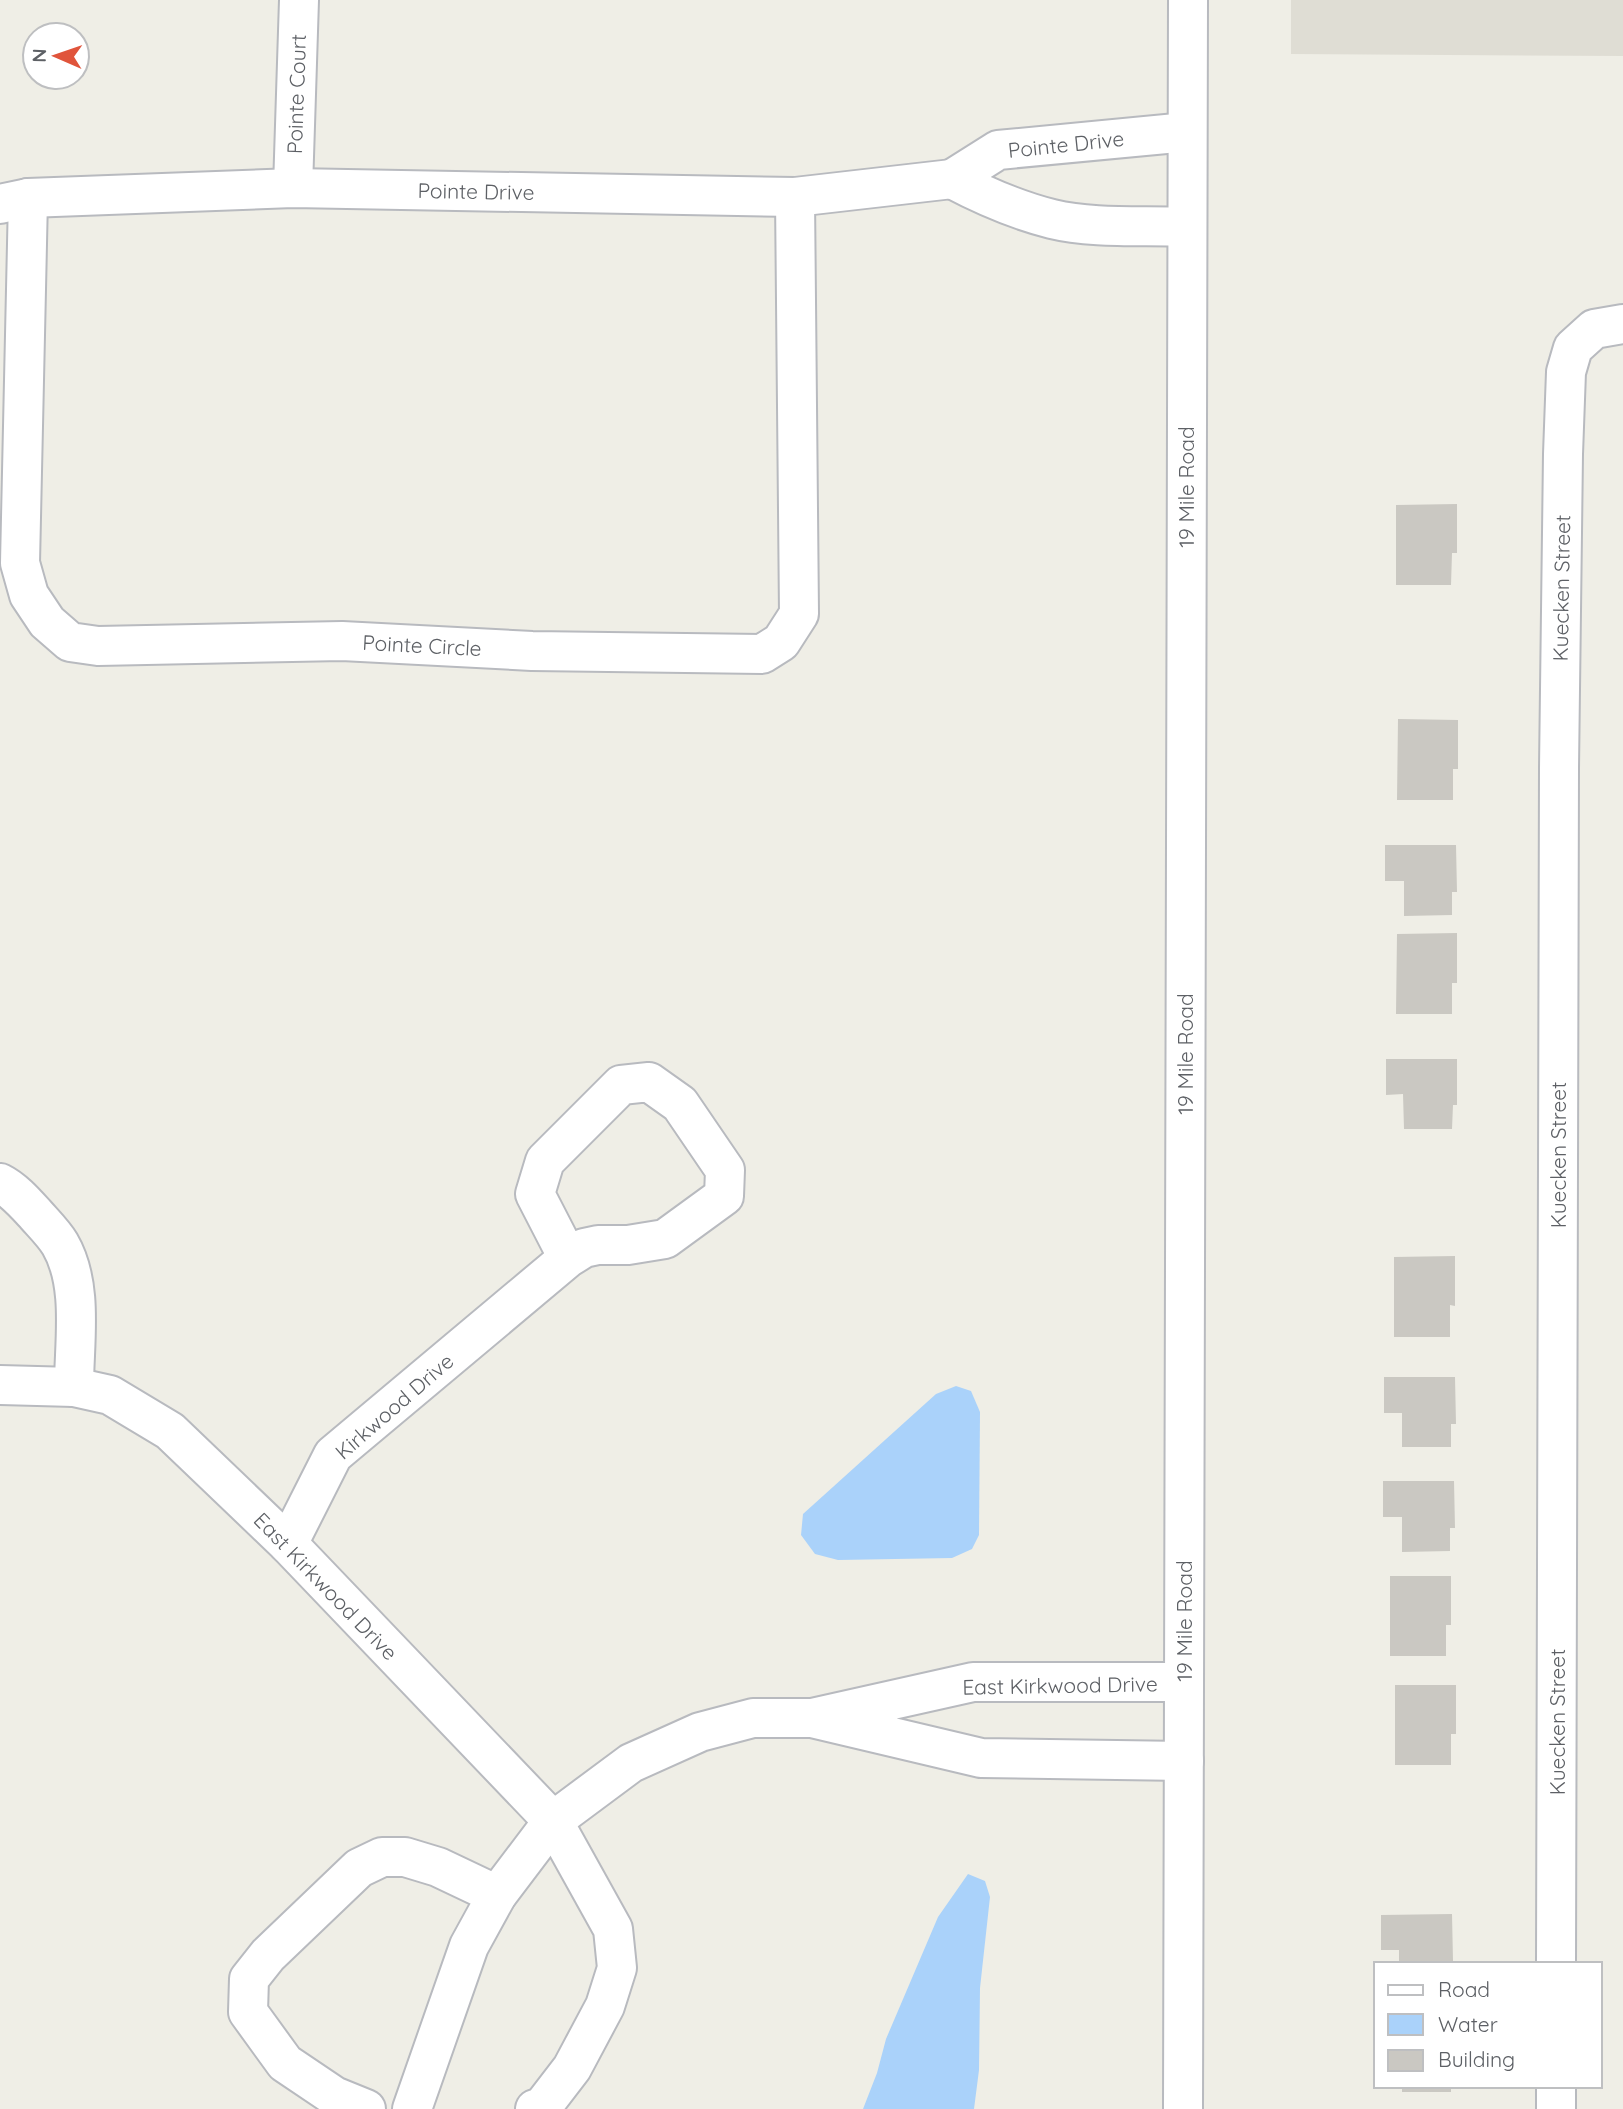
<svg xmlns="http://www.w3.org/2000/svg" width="1623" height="2109" viewBox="0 0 1623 2109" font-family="Quicksand,sans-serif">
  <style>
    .education { fill: #dfddd4 }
    .water { fill: #aad2fa }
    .building { fill: #cac8c2 }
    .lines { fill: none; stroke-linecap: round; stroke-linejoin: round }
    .minor-casing { stroke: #b8babf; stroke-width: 42 }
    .tertiary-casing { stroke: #b8babf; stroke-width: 42 }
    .minor { stroke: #fff; stroke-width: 38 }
    .tertiary { stroke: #fff; stroke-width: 38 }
    .labels { text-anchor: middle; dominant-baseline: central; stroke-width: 5; stroke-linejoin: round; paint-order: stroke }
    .street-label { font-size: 21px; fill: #5d6065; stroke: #fff }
  </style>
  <rect width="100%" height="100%" fill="#efeee6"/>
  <path class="education" d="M1291,0h332v56l-332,-2z"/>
  <g class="water">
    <path d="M956,1386l15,5 9,21 -1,123 -7,14 -20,9 -114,2 -23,-6 -14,-19 2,-21 133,-120z"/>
    <path d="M968,1874l17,7 5,16 -10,91 -1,82 -5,39h-111l14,-36 9,-34 52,-122z"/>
  </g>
  <g class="building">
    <path d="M1457,504v49h-5l-1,32h-55v-80z"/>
    <path d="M1398,719l60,1v49h-5v31h-56z"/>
    <path d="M1385,845h71l1,47h-5v23l-48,1v-35h-19z"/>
    <path d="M1457,933v50h-5v31h-56l1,-80z"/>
    <path d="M1386,1059h71v46h-4l-1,24h-48l-1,-35 -17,1z"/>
    <path d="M1455,1256v50l-5,-1v32h-56v-80z"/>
    <path d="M1384,1377h71l1,47h-5v23h-49v-34h-18z"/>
    <path d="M1383,1481h71l1,47h-5v23l-48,1v-35h-19z"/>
    <path d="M1390,1576h61v49h-5v31h-56z"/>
    <path d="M1395,1685h61v49h-5v31h-56z"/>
    <path d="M1452,1914l1,47h-6v3h-48v-14h-18v-35z"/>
    <rect x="1402" y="2086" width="49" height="6"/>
  </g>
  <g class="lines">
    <defs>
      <g id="minor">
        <path d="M293,188l6,-188"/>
        <path d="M28,198l-8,365 9,32 18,27 23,20 28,4 244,-5 190,10 230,3 19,-12 18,-28 -4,-417"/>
        <path d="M0,204l28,-6 265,-10 502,9 157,-18"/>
        <path d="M1187,227c-43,-2 -94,2 -135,-8 -36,-9 -68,-23 -100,-40l46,-29 189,-18"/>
        <path d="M0,1183c14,7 26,21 36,32 8,9 18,19 24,29 24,41 14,98 14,143"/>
        <path d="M0,1385l74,2 36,8 60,36 118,113 265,277 60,108 4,39 -12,38 -33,62 -30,39 -7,2"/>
        <path d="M288,1544l45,-89 235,-197 16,-10 14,-3h30l37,-6 59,-43 1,-26 -45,-66 -31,-22 -28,3 -76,76 -10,33 33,64"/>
        <path d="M1184,1761l-203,-3 -169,-40 161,-36h211"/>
        <path d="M1556,1964l3,-1196 4,-314 3,-82 7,-24 21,-19 29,-5"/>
        <path d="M366,2109l-32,-13 -49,-33 -37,-51 1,-33 19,-24 91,-87 23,-11h23l33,10 59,28"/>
        <path d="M412,2109l57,-163 28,-51 56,-74 78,-58 69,-31 53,-14h59"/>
        <path d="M1556,2109v-23"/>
      </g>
      <path id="tertiary" d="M1183,2109l5,-2109"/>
    </defs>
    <use href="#minor" class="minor-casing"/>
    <use href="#tertiary" class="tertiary-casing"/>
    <use href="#minor" class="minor"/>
    <use href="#tertiary" class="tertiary"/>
  </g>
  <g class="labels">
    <g class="street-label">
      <text transform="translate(296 94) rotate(-88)">Pointe Court</text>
      <text transform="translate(1066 144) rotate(-6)">Pointe Drive</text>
      <text transform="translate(476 191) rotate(1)">Pointe Drive</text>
      <text transform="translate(1186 487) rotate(-90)">19 Mile Road</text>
      <text transform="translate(1561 588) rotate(-89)">Kuecken Street</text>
      <text transform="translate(422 645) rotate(3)">Pointe Circle</text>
      <text transform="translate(1185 1054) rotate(-90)">19 Mile Road</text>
      <text transform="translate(1558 1155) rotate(-90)">Kuecken Street</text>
      <text transform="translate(394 1406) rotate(-41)">Kirkwood Drive</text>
      <text transform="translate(326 1586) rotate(46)">East Kirkwood Drive</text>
      <text transform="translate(1184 1621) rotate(-90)">19 Mile Road</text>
      <text transform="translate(1060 1685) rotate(-1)">East Kirkwood Drive</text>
      <text transform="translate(1557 1722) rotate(-90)">Kuecken Street</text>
    </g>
  </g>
  <rect x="1374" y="1962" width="228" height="126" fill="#ffffff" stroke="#bebfc1" stroke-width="2"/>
  <rect x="1388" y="1985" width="35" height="10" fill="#ffffff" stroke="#bebfc1" stroke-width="2"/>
  <text x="1438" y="1997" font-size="21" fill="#5d6065">Road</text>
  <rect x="1388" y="2014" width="35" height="21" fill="#aad2fa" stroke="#bebfc1" stroke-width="2"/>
  <text x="1438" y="2032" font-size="21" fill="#5d6065">Water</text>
  <rect x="1388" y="2050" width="35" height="21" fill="#cac8c2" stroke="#bebfc1" stroke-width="2"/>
  <text x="1438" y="2067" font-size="21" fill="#5d6065">Building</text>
  <g transform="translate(56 56) rotate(272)"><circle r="33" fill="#ffffff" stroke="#bebfc1" stroke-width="2"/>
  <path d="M0-5L12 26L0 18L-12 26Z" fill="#e0543b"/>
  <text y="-10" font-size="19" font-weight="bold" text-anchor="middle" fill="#5d6065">N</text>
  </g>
</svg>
